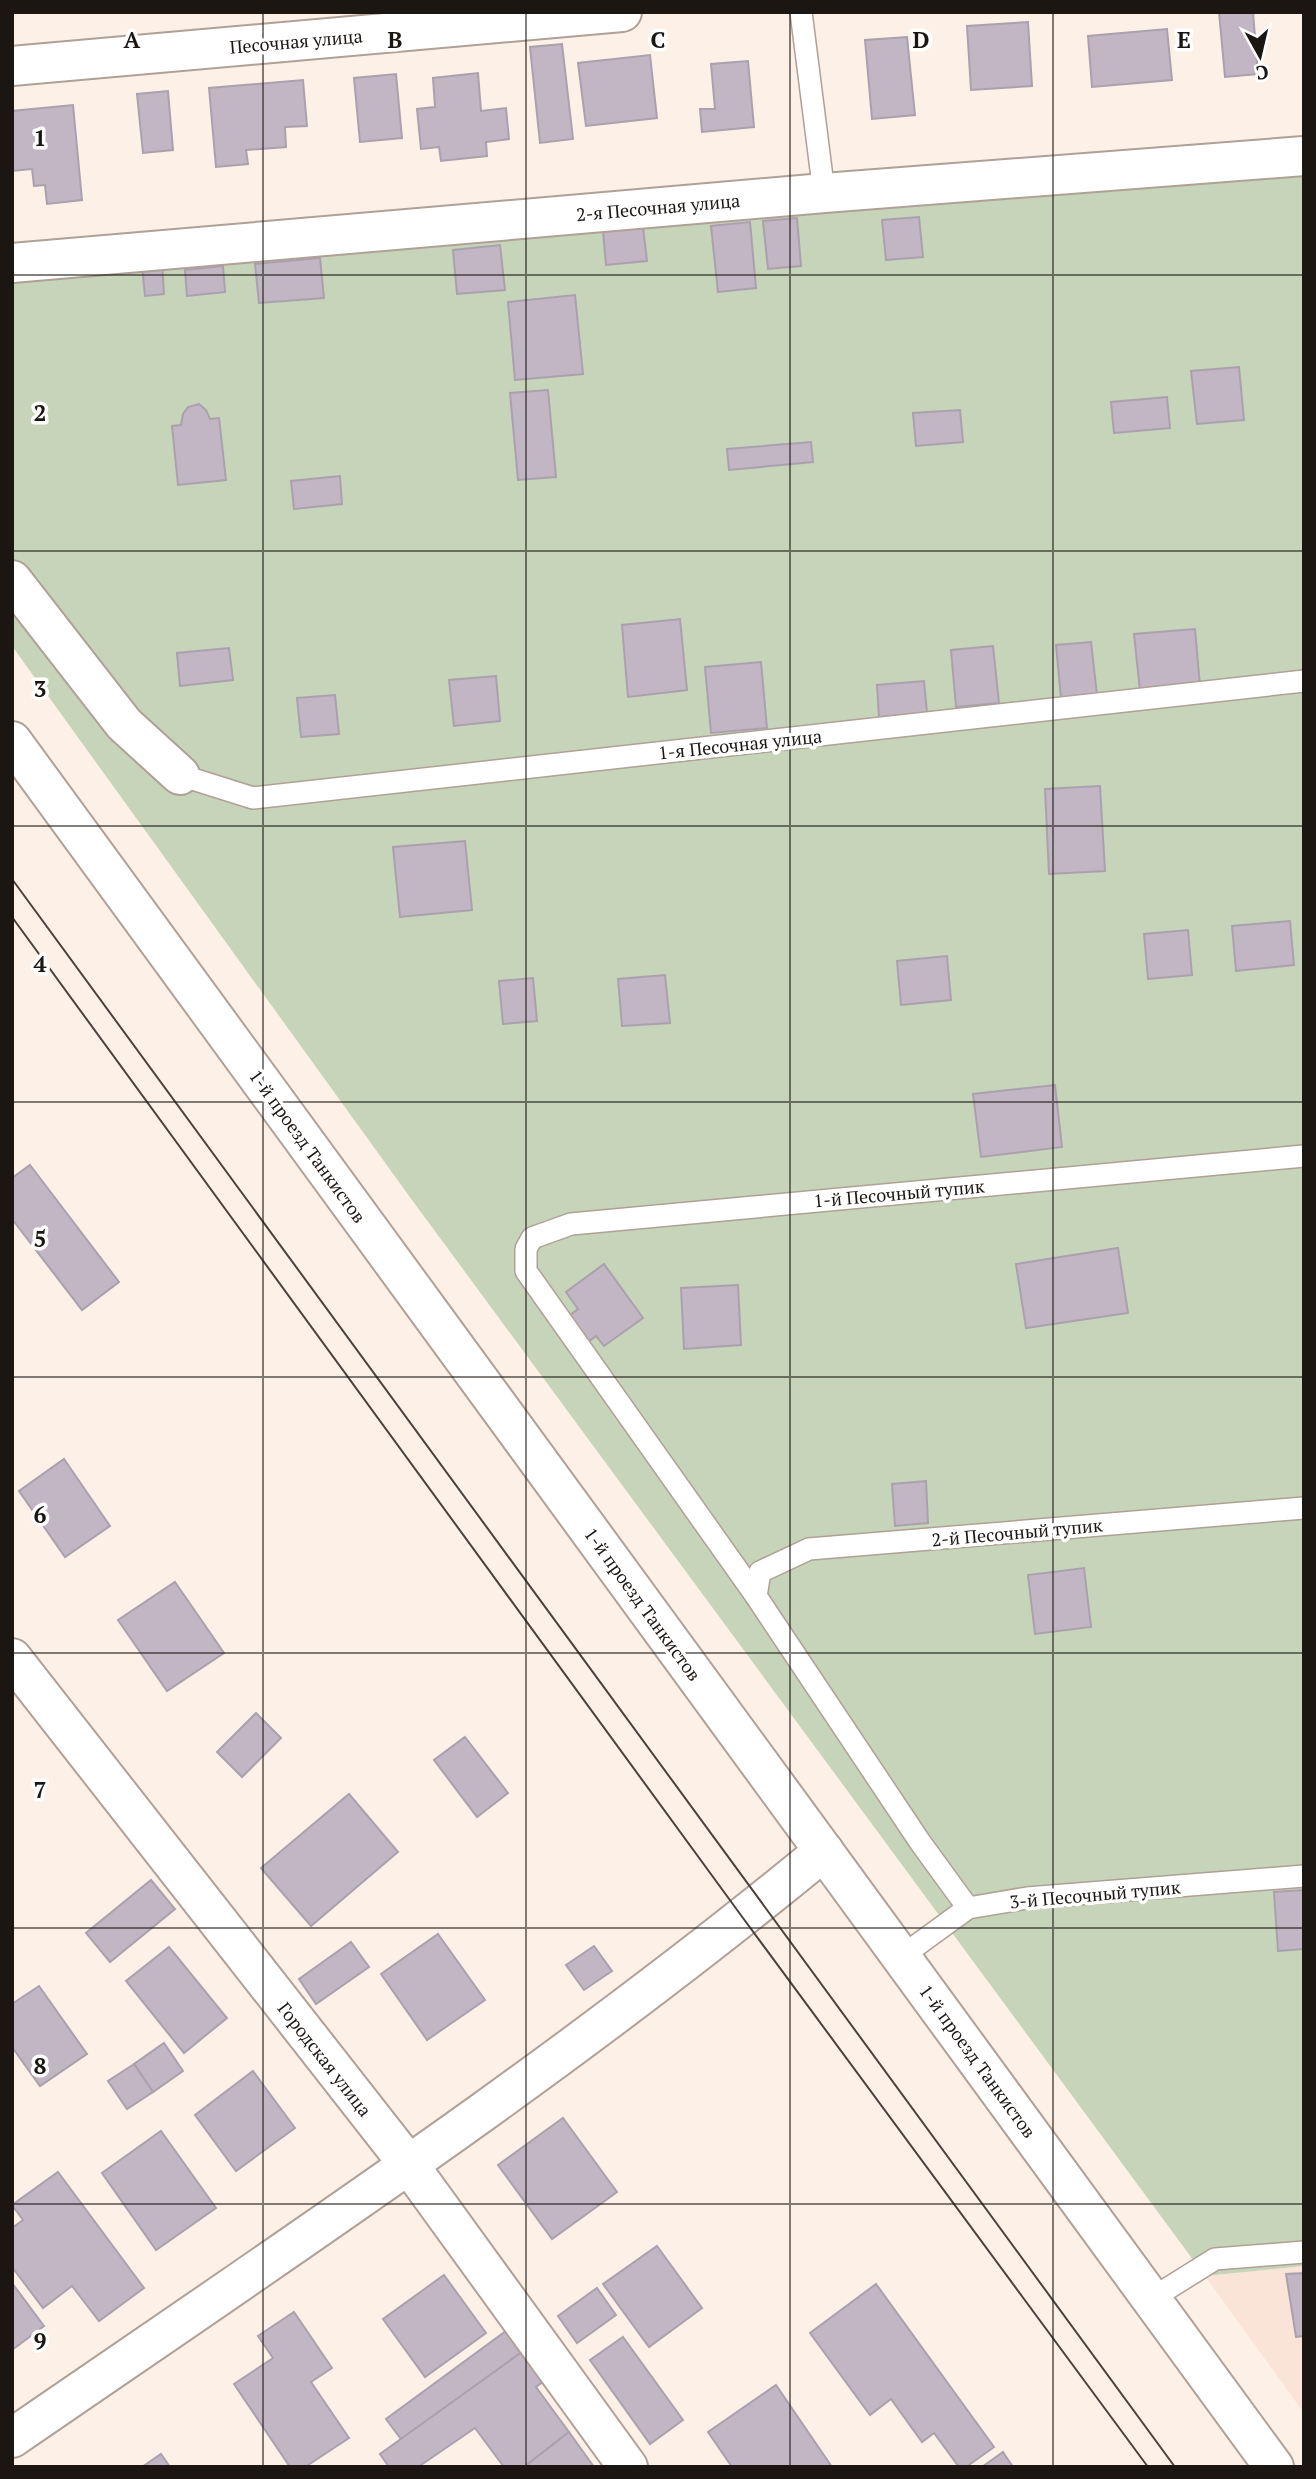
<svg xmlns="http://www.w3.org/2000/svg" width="1316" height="2479" viewBox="0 0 1316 2479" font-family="'PT Serif',serif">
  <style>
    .commercial { fill: #fae4d7 }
    .green { fill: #c6d4b9 }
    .building { fill: #c2b6c5; stroke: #aba0ae; stroke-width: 2 }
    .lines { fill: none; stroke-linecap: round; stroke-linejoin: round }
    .service-casing { stroke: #b0a096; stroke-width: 24 }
    .minor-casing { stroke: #b0a096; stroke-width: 42 }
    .secondary-casing { stroke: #b0a096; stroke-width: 42 }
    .service { stroke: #fff; stroke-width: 21 }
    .minor { stroke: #fff; stroke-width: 38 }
    .secondary { stroke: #fff; stroke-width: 38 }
    .tram { stroke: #49423d; stroke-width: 2 }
    .grid { fill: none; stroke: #1c1612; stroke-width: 2; stroke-opacity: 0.55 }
    .labels { text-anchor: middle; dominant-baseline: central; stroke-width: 7; stroke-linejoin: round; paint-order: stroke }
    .street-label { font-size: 18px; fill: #1c1612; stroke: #fff }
    .grid-label { font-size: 23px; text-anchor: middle; font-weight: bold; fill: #1c1612; stroke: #fff; stroke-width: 7; stroke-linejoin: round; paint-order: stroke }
  </style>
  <rect width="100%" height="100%" fill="#fdf0e6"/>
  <path class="commercial" d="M1304,2266v147l-99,-137z"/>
  <path class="green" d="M1304,167v2099l-99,10 -793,-1076 -400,-554v-374z"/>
  <g class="building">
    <path d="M1219,12h34l5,62 -33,3z"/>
    <path d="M1028,22l4,64 -61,4 -4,-64z"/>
    <path d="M1167,29l5,51 -80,7 -4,-51z"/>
    <path d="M907,37l8,78 -43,4 -7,-79z"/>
    <path d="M562,44l11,95 -33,4 -10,-96z"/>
    <path d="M650,55l7,63 -71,8 -8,-63z"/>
    <path d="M748,61l6,66 -52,5 -2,-23h15l-4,-45z"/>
    <path d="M478,73l3,38 25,-3 3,31 -23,3 1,14 -46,5 -2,-14 -18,2 -4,-40 18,-2 -2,-29z"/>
    <path d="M396,74l6,64 -42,4 -6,-64z"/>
    <path d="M303,80l4,46 -22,1 1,20 -40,3 2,14 -32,3 -7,-79z"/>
    <path d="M168,91l5,59 -30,3 -6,-59z"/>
    <path d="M73,105l9,95 -35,4 -2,-19 -11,1 -2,-17 -20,2v-60z"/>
    <path d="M919,217l4,40 -37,3 -4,-40z"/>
    <path d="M797,218l4,48 -33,3 -5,-48z"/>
    <path d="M750,222l6,66 -38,4 -7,-66z"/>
    <path d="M643,227l4,34 -41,4 -3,-34z"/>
    <path d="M500,245l5,45 -48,4 -4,-44z"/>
    <path d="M320,258l4,40 -65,5 -4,-39z"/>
    <path d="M162,262l2,32 -19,2 -3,-31z"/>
    <path d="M223,266l2,26 -38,4 -2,-26z"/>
    <path d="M575,295l8,79 -68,6 -7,-78z"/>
    <path d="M1239,367l5,53 -47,4 -6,-53z"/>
    <path d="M548,390l8,87 -38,3 -8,-87z"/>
    <path d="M1167,397l3,31 -56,5 -3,-31z"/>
    <path d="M199,404l7,6 4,9 9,-1 7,62 -48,5 -6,-59 9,-1 2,-11 5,-7z"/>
    <path d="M960,410l3,32 -47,4 -3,-33z"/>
    <path d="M811,442l2,20 -84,8 -2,-21z"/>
    <path d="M340,476l2,28 -48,5 -3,-28z"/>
    <path d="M680,619l7,71 -59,7 -6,-72z"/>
    <path d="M1195,629l5,57 -60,5 -6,-57z"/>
    <path d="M1091,642l6,53 -36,3 -5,-53z"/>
    <path d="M993,646l6,57 -43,4 -5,-57z"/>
    <path d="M229,648l4,32 -53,6 -3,-33z"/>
    <path d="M761,662l6,66 -56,5 -6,-66z"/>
    <path d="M496,676l4,45 -46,5 -5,-46z"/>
    <path d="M924,681l3,32 -48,4 -2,-32z"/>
    <path d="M335,695l4,39 -38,3 -4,-39z"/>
    <path d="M1100,786l5,85 -56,3 -4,-85z"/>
    <path d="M465,841l7,69 -72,7 -7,-70z"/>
    <path d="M1290,921l4,44 -58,6 -4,-45z"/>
    <path d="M1188,930l4,45 -44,4 -4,-45z"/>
    <path d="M947,956l4,44 -50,5 -4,-44z"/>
    <path d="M665,975l5,48 -48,3 -4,-47z"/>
    <path d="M533,978l4,43 -34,3 -4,-43z"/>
    <path d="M1055,1085l7,62 -81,10 -8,-63z"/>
    <path d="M30,1165l89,117 -37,28 -70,-91v-41z"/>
    <path d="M1118,1248l10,65 -102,15 -10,-64z"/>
    <path d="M604,1264l39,54 -39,28 -8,-10 -8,6 -19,-26 9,-7 -12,-17z"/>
    <path d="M738,1285l3,60 -57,4 -3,-61z"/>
    <path d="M64,1459l46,67 -45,31 -46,-66z"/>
    <path d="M926,1481l2,42 -33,3 -3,-42z"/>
    <path d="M1084,1568l7,59 -56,7 -7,-59z"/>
    <path d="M175,1582l49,71 -57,38 -49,-71z"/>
    <path d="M256,1713l25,25 -39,39 -25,-25z"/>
    <path d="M465,1737l43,56 -31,24 -43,-57z"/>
    <path d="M349,1794l49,58 -87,74 -50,-58z"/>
    <path d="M151,1880l24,29 -65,53 -24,-29z"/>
    <path d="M1304,1890v59l-26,2 -4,-59z"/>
    <path d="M438,1934l47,66 -58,40 -46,-66z"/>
    <path d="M351,1942l18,25 -53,37 -17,-25z"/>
    <path d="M594,1946l18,25 -28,19 -18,-25z"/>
    <path d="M169,1947l58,71 -43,35 -58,-72z"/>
    <path d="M39,1986l48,68 -47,32 -28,-39v-43z"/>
    <path d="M164,2043l19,28 -30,21 -19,-28z"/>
    <path d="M134,2064l19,28 -26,17 -19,-28z"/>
    <path d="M253,2071l42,57 -59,43 -41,-56z"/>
    <path d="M563,2118l54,74 -65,47 -54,-74z"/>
    <path d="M161,2131l55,77 -60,42 -54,-77z"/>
    <path d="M58,2172l86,116 -45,33 -27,-35 -29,22 -31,-41v-39l11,-8 -11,-15z"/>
    <path d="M657,2246l45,62 -53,39 -46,-63z"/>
    <path d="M1304,2273v63l-8,1 -10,-63z"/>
    <path d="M444,2275l42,58 -61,44 -42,-58z"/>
    <path d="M12,2283l32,43 -32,24z"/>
    <path d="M876,2284l118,163 -28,20h-7l-25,-34 -12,9 -31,-43 -21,16 -60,-82z"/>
    <path d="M597,2288l19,27 -39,28 -19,-27z"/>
    <path d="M294,2312l38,56 -21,14 38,56 -44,29h-15l-56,-83 39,-26 -15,-22z"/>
    <path d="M506,2331l16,21 -121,87 -15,-20z"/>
    <path d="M623,2337l60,83 -33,24 -60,-84z"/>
    <path d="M522,2352l22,29 -8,6 33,45 -45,35h-20l-29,-39 -57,39h-29l-9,-13z"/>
    <path d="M776,2385l56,82h-100l-24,-35z"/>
    <path d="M569,2432l25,35h-70z"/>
    <path d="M1003,2452l10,15h-31z"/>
    <path d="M161,2454l9,13h-28z"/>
  </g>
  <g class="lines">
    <defs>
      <g id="service">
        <path d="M801,12l23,181"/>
        <path d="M180,775l73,23 1051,-117"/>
        <path d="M756,1596l4,-24 49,-23 495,-41"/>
        <path d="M968,1908l-48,-66 -164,-246 -230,-325v-22l6,-11 39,-14 733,-68"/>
        <path d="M902,1956l66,-48 59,-10 277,-22"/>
        <path d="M1151,2299l64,-40 89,-7"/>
      </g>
      <g id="minor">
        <path d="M12,66l610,-54"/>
        <path d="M12,263l812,-70 480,-37"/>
        <path d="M12,580l112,144 56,51"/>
        <path d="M12,1658l397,507 219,302"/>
        <path d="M12,2438c275,-189 554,-374 812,-587"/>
      </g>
      <path id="secondary" d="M12,741l1262,1726"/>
    </defs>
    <use href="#service" class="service-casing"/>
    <use href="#minor" class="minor-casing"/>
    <use href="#secondary" class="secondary-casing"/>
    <use href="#service" class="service"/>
    <use href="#minor" class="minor"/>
    <use href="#secondary" class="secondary"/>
    <g class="tram">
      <path d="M12,879l1163,1588"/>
      <path d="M12,917l731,1001 405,549"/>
    </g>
  </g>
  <path class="grid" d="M263,12v2455M526,12v2455M790,12v2455M1053,12v2455M12,275h1292M12,551h1292M12,826h1292M12,1102h1292M12,1377h1292M12,1653h1292M12,1928h1292M12,2204h1292"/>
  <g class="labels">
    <g class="street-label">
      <text transform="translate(296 41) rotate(-5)">Песочная улица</text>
      <text transform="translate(658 207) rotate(-5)">2-я Песочная улица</text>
      <text transform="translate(740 744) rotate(-6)">1-я Песочная улица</text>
      <text transform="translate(308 1146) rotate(54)">1-й проезд Танкистов</text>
      <text transform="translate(899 1193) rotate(-5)">1-й Песочный тупик</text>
      <text transform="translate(1017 1532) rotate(-5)">2-й Песочный тупик</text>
      <text transform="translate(643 1604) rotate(54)">1-й проезд Танкистов</text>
      <text transform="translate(1095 1894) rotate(-5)">3-й Песочный тупик</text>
      <text transform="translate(325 2059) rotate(52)">Городская улица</text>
      <text transform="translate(978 2061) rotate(54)">1-й проезд Танкистов</text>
    </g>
  </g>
  <g class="grid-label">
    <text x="132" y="48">A</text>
    <text x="395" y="48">B</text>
    <text x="658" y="48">C</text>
    <text x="921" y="48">D</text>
    <text x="1184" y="48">E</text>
    <text x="40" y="146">1</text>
    <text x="40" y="421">2</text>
    <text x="40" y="697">3</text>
    <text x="40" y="972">4</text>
    <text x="40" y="1247">5</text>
    <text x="40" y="1523">6</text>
    <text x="40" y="1798">7</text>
    <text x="40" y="2074">8</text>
    <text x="40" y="2349">9</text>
  </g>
  <rect width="1316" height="2479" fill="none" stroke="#1c1612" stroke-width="28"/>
  <g transform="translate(1260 56) rotate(172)" stroke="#ffffff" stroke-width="5" paint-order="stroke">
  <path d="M0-5L12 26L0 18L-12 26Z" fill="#1c1612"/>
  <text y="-10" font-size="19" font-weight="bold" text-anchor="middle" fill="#1c1612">С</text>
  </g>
</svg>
